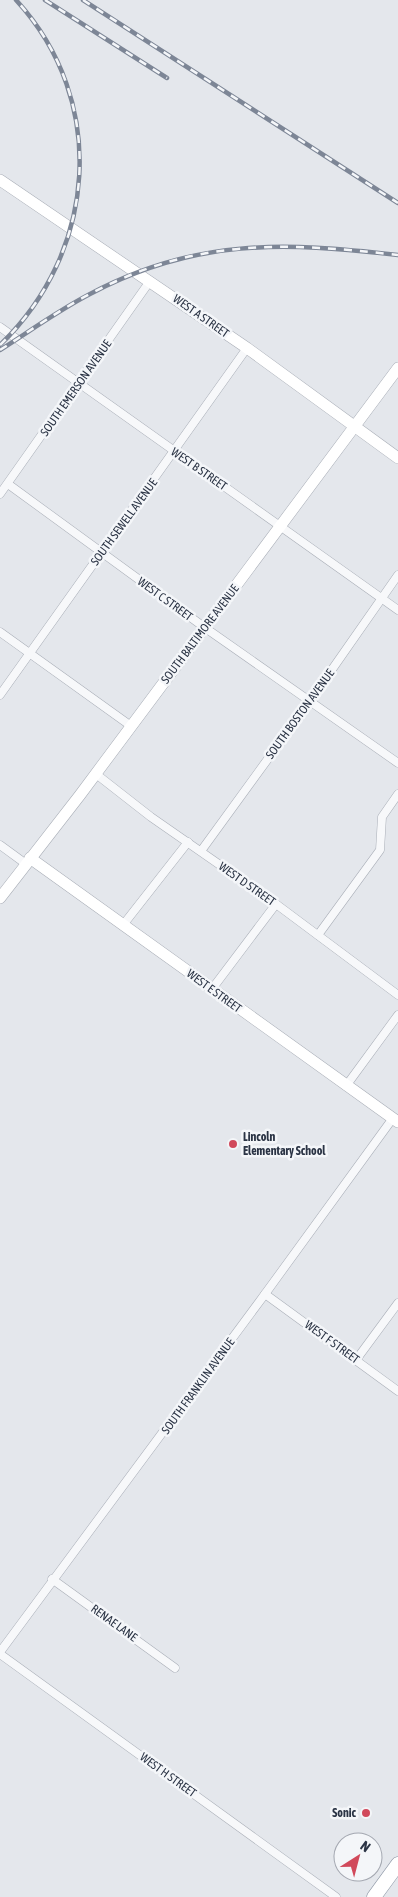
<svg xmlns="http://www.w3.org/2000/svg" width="398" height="1897" viewBox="0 0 398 1897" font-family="'Asap Condensed',sans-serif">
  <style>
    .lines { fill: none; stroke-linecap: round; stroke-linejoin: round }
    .street-casing { stroke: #a9aeb7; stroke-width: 9 }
    .secondary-casing { stroke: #a9aeb7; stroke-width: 12 }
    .highway-casing { stroke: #8b94a3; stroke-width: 15 }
    .street { stroke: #f7f8fa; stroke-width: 8 }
    .secondary { stroke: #fff; stroke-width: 11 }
    .highway { stroke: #fff; stroke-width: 14 }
    .rail-casing { stroke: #7d8696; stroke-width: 4.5 }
    .rail { stroke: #f4f6f9; stroke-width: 2.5; stroke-dasharray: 8; stroke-linecap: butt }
    .poi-dot { fill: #d1495b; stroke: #f4f6f9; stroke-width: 2 }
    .labels { text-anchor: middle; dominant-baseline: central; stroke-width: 5; stroke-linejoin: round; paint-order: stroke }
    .street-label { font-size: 12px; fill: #2b3445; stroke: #f4f6f9 }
    .poi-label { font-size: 12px; font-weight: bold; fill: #2b3445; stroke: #f4f6f9; text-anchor: start }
  </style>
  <rect width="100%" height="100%" fill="#e4e7ec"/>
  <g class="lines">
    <defs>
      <g id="street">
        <path d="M0,327l398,283"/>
        <path d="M8,484l196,143 194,136"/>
        <path d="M0,494l150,-213"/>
        <path d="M0,632l131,94"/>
        <path d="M0,695l247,-347"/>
        <path d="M96,774l55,43 125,87 122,91"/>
        <path d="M0,845l26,19"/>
        <path d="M201,851l109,-150 88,-126"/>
        <path d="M123,925l65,-83"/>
        <path d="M318,935l62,-85 2,-33 16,-23"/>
        <path d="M212,989l64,-85"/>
        <path d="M346,1086l52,-71"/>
        <path d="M265,1294l133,97"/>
        <path d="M356,1360l42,-57"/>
        <path d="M52,1579l123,89"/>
        <path d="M0,1652l265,-358 128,-176"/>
        <path d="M0,1654l336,243"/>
      </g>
      <g id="secondary">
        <path d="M0,180l247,168 151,110"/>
        <path d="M30,858l368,264"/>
        <path d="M0,898l80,-103 318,-427"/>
      </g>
      <path id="highway" d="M374,1897l24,-33"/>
    </defs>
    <use href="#street" class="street-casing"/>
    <use href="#secondary" class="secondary-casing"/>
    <use href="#highway" class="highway-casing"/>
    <use href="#street" class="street"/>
    <use href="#secondary" class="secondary"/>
    <use href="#highway" class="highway"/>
    <defs>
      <g id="rail">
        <path d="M45,0l122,78"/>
        <path d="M83,0l315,203"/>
        <path d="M0,345c97,-93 109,-244 16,-345"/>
        <path d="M0,350c30,-19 59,-40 90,-56 105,-56 194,-52 308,-39"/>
      </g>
    </defs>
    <use href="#rail" class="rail-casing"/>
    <use href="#rail" class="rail"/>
  </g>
  <g class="poi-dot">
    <circle cx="233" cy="1144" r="5"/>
    <circle cx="366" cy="1813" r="5"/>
  </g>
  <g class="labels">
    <g class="street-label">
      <text transform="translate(201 316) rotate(35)">WEST A STREET</text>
      <text transform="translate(76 388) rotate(-55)">SOUTH EMERSON AVENUE</text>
      <text transform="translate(199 469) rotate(35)">WEST B STREET</text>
      <text transform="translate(124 522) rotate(-54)">SOUTH SEWELL AVENUE</text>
      <text transform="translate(165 599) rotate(36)">WEST C STREET</text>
      <text transform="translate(200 634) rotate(-53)">SOUTH BALTIMORE AVENUE</text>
      <text transform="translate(300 714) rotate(-54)">SOUTH BOSTON AVENUE</text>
      <text transform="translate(247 884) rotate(35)">WEST D STREET</text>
      <text transform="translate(214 991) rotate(36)">WEST E STREET</text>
      <text transform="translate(332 1342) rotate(36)">WEST F STREET</text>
      <text transform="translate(198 1386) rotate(-54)">SOUTH FRANKLIN AVENUE</text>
      <text transform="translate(114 1623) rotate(36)">RENAE LANE</text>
      <text transform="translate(168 1775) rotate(36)">WEST H STREET</text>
    </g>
    <g class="poi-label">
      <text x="243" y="1137">Lincoln<tspan x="243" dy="14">Elementary School</tspan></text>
      <text x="356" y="1813" text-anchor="end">Sonic</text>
    </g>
  </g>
  <g transform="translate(358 1857) rotate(36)"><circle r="24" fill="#f4f6f9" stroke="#a4a8b1"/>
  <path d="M0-4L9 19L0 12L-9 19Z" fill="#d1495b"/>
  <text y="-8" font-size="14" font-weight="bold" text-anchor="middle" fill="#2b3445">N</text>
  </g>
</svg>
